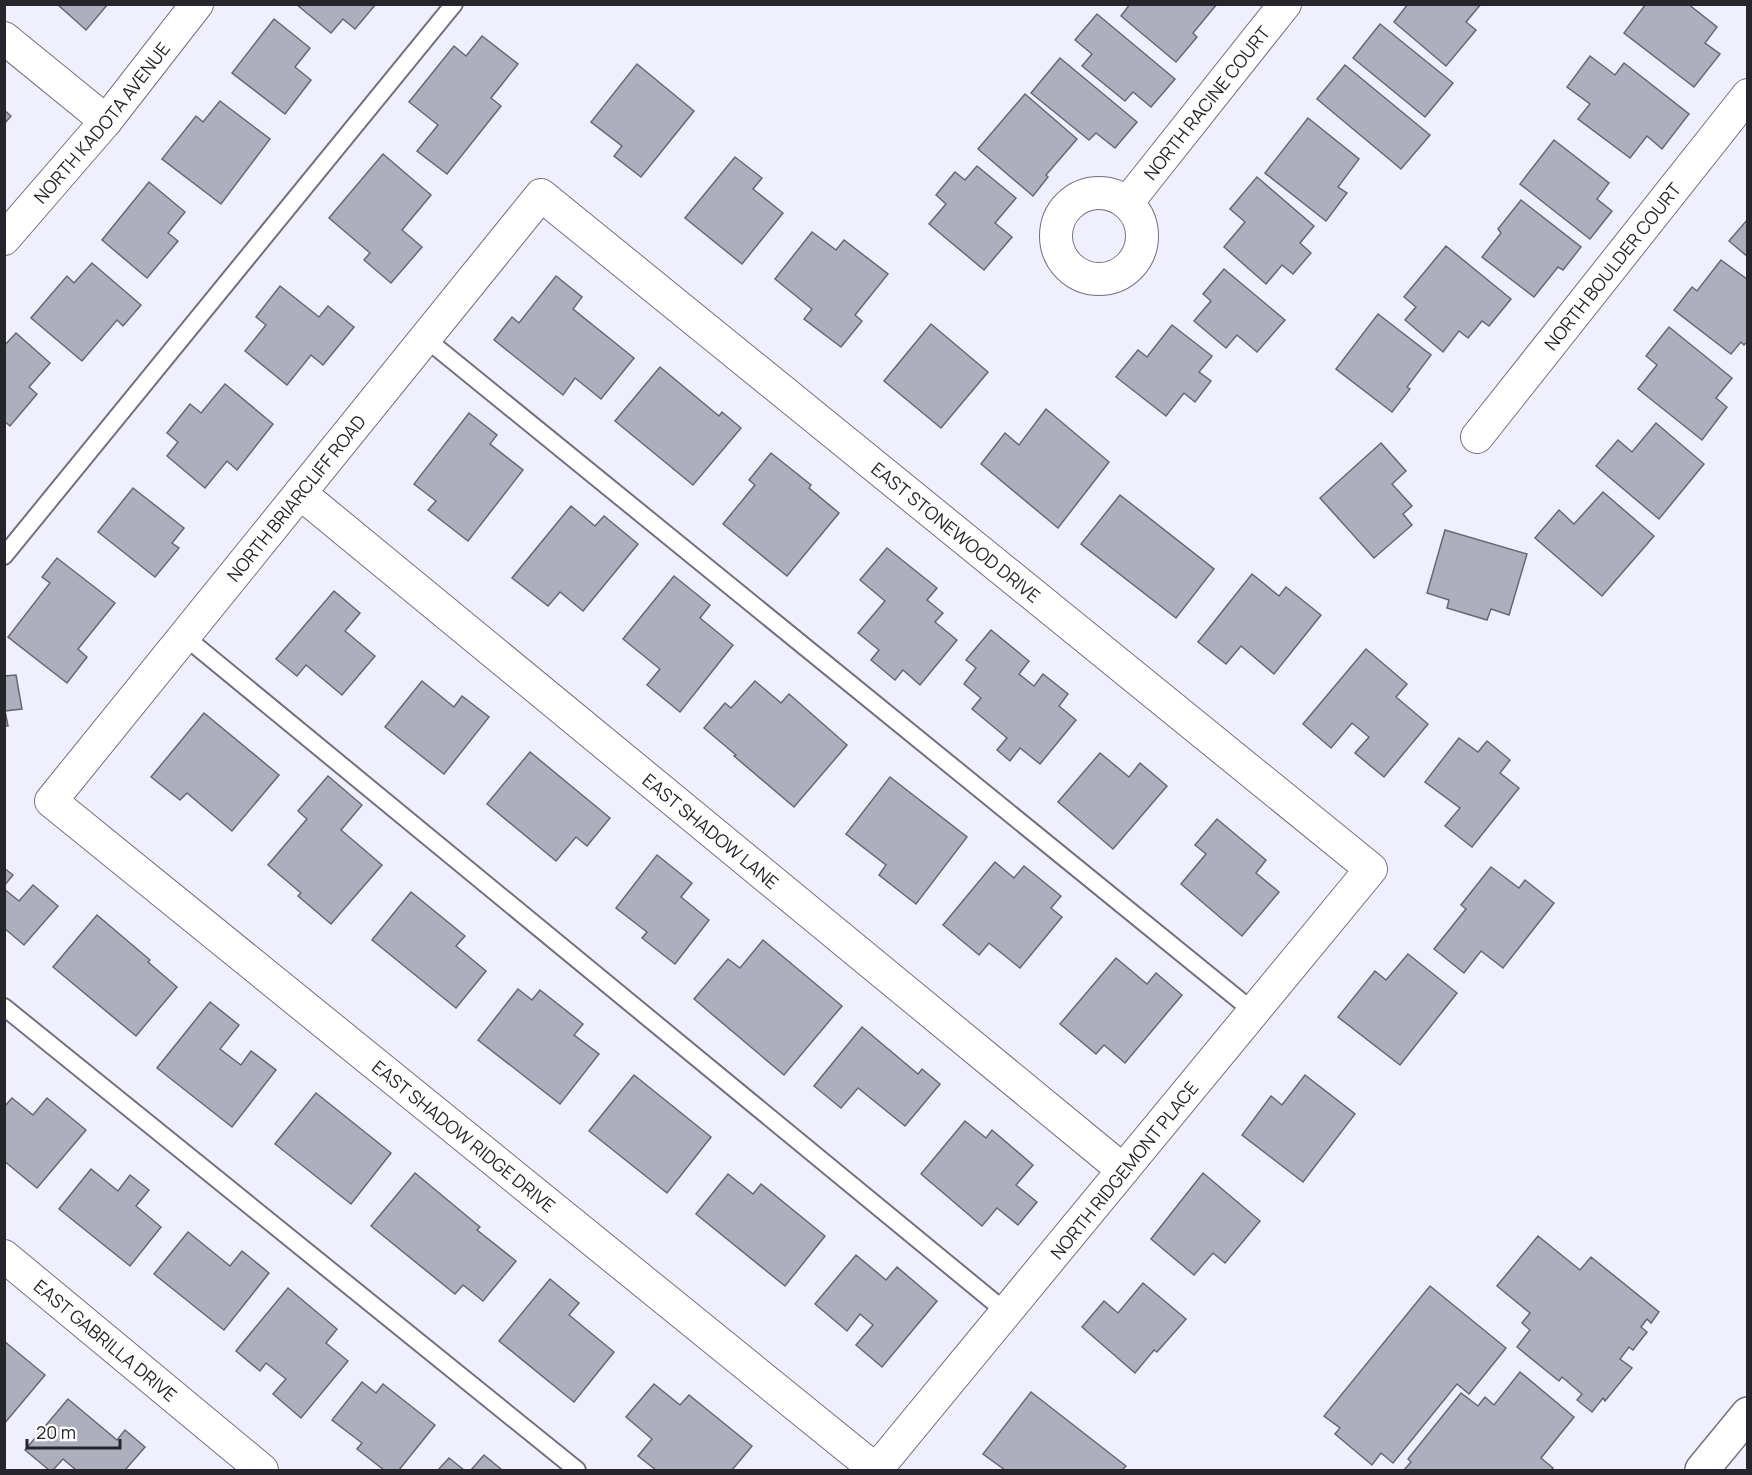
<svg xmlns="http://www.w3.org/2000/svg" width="1752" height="1475" viewBox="0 0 1752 1475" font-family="Manrope,sans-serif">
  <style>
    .building { fill: #aeafbd; stroke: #686875; stroke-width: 1.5 }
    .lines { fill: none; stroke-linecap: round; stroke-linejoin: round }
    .service-casing { stroke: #71717f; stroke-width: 20 }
    .minor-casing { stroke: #71717f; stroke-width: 34 }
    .secondary-casing { stroke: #71717f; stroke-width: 36 }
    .service { stroke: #fff; stroke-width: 16 }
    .minor { stroke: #fff; stroke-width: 32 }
    .secondary { stroke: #fff; stroke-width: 33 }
    .labels { text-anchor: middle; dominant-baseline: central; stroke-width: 4.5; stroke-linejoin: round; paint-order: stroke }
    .street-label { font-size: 18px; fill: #25252b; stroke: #fff }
  </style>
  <rect width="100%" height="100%" fill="#efefff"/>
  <g class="building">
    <path d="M57,4h51l-22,26z"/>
    <path d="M296,4h80l-21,25 -12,-10 -12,14z"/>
    <path d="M1130,4h87l-24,29 4,4 -21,25 -55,-46z"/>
    <path d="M1408,4h73l-15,18 10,8 -30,36 -52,-44z"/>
    <path d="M1646,4h42l29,23 -12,16 15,11 -26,33 -70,-54z"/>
    <path d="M1097,14l78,65 -24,28 -18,-15 -8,9 -43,-35 10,-12 -17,-14z"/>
    <path d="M274,19l36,29 -15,19 16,13 -26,34 -53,-41z"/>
    <path d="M1380,24l73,59 -28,34 -72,-59z"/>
    <path d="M482,36l36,28 -27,34 10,8 -54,68 -30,-23 21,-26 -29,-23 45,-56 12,10z"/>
    <path d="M1590,56l25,19 9,-12 65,51 -27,35 -15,-13 -17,22 -52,-39 12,-15 -23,-17z"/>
    <path d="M1060,58l77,64 -22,26 -19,-15 -7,7 -58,-47z"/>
    <path d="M637,64l57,47 -53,66 -27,-21 8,-10 -31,-24z"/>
    <path d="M1345,65l85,70 -29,34 -84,-70z"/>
    <path d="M1025,94l52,45 -31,36 2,2 -15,19 -55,-47z"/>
    <path d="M220,101l50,38 -49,65 -59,-45 34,-43 7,6z"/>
    <path d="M4,110l7,6 -7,8z"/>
    <path d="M1308,118l51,41 -21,28 9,6 -21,28 -61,-48z"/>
    <path d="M1554,140l55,43 -12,16 15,12 -22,28 -70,-55z"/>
    <path d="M383,154l48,41 -29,35 20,17 -31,36 -27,-23 6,-7 -41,-35z"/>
    <path d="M735,157l27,21 -9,11 30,24 -41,51 -57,-46z"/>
    <path d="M977,166l39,32 -21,25 17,14 -28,33 -55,-46 17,-20 -10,-9 19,-23 10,8z"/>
    <path d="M1257,177l57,49 -14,17 11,10 -18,21 -11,-9 -16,19 -42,-37 21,-25 -15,-13z"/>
    <path d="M149,182l36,30 -17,21 10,8 -31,37 -45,-38z"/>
    <path d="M1521,200l60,47 -18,23 -5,-3 -24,30 -52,-40 19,-24 -3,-4z"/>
    <path d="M1748,219v38l-19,-16z"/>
    <path d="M812,232l24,18 8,-10 44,34 -33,41 7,6 -21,26 -37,-28 8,-10 -37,-30z"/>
    <path d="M1446,246l65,53 -22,27 -7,-5 -14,17 -9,-7 -16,21 -38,-32 11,-13 -12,-10z"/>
    <path d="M1721,260l27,20v61l-4,4 -3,-3 -10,12 -57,-44 18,-23 5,4z"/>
    <path d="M92,263l49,42 -18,21 -6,-6 -35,41 -51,-43 36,-42 7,7z"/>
    <path d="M1224,269l61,51 -28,32 -20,-17 -11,13 -32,-27 17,-20 -8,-7z"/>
    <path d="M556,276l26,21 -9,12 61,49 -33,41 -26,-21 -12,17 -69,-55 18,-23 7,6z"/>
    <path d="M280,286l39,31 9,-11 26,21 -31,38 -12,-10 -24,30 -42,-34 21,-26 -10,-8z"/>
    <path d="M1378,314l53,41 -24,32 3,2 -18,23 -56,-43z"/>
    <path d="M931,324l57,48 -47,56 -57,-47z"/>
    <path d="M1172,325l40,31 -13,16 12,9 -16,21 -11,-9 -18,23 -50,-39 22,-27 9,7z"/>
    <path d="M1669,327l63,51 -16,20 11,9 -25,33 -64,-51 19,-24 -11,-9z"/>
    <path d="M16,333l34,30 -21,24 8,7 -27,32 -6,-5v-75z"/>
    <path d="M660,367l59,49 3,-4 19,16 -48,57 -78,-64z"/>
    <path d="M225,384l48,40 -36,46 -10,-9 -22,27 -38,-32 11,-14 -11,-9 23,-29 11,9z"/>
    <path d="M1046,409l63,53 -51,66 -77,-64 24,-31 14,12z"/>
    <path d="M469,413l28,22 -7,9 33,26 -55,71 -40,-31 8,-9 -22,-17z"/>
    <path d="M1656,423l48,41 -45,55 -63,-53 22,-26 14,12z"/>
    <path d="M1381,443l25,28 -14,13 20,22 -9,8 9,11 -38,33 -54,-60z"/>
    <path d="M771,453l40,32 -2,3 30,25 -52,63 -64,-52 32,-39 -6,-5z"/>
    <path d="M133,488l51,40 -12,15 7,5 -24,29 -57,-45z"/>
    <path d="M1603,492l51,44 -52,60 -67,-58 24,-28 15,14z"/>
    <path d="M1120,495l94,74 -38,49 -95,-74z"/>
    <path d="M571,506l24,20 9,-10 34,28 -55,67 -23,-19 -12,14 -36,-28z"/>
    <path d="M1445,530l82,24 -18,61 -18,-6 -4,11 -40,-12 2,-8 -22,-7z"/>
    <path d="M887,548l50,40 -10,12 16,13 -8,9 22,18 -37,45 -17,-15 -8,10 -24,-20 8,-10 -21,-17 27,-32 -25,-21z"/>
    <path d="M57,558l58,45 -37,46 9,8 -20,26 -59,-46 42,-54 -8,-6z"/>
    <path d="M1252,574l27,22 7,-9 35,28 -47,59 -33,-28 -15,18 -28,-22z"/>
    <path d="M674,576l36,29 -10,13 33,27 -53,67 -33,-27 13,-16 -37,-30z"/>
    <path d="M334,591l26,22 -15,18 30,25 -33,39 -36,-30 -9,11 -21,-17z"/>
    <path d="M991,630l38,31 -10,13 15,12 9,-12 25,20 -9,12 17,14 -36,44 -20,-16 -10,13 -13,-11 10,-12 -35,-29 9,-11 -17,-14 12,-16 -10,-8z"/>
    <path d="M1366,649l41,35 -11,13 32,27 -44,53 -29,-24 14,-16 -17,-14 -21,25 -28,-24z"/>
    <path d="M16,675l6,34 -17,2 3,15h-4v-50z"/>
    <path d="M422,681l32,26 8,-11 27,21 -45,57 -59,-47z"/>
    <path d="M755,681l26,22 8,-9 58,51 -53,62 -60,-51 2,-1 -32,-27 21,-25 6,5z"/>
    <path d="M204,713l75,62 -47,56 -45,-38 -7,7 -29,-23z"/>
    <path d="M1459,738l19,14 9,-11 23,19 -10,13 19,15 -47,59 -27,-21 15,-18 -35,-26z"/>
    <path d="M530,752l80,66 -23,28 -11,-9 -20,24 -69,-57z"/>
    <path d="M1100,753l29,24 11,-14 27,23 -54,63 -55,-47z"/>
    <path d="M328,776l34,29 -21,25 41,35 -51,59 -33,-28 3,-3 -33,-28 39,-46 -9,-8z"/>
    <path d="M890,777l77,60 -51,67 -37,-29 7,-10 -40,-31z"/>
    <path d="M1217,819l49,41 -10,13 23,19 -37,44 -61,-52 25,-30 -11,-9z"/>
    <path d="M657,855l35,28 -11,14 28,23 -34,44 -33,-26 5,-6 -31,-24z"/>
    <path d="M995,862l19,16 10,-12 37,30 -10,12 11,9 -42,51 -31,-25 -10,12 -36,-30z"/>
    <path d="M1491,867l28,21 6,-8 29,23 -51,65 -22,-17 -17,22 -30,-24 32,-40 -5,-4z"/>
    <path d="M4,868l9,7 -9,11z"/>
    <path d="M33,885l25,21 -34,39 -20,-17v-39l15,12z"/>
    <path d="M411,892l54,44 -9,10 30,25 -30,37 -84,-68z"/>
    <path d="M97,915l53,45 -2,2 29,25 -41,49 -83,-69z"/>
    <path d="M763,940l79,66 -58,69 -90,-76 34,-40 12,9z"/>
    <path d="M1408,954l49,39 -57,72 -62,-48 37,-46 11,9z"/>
    <path d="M1116,958l31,26 9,-11 26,22 -57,68 -21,-18 -8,9 -36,-30z"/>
    <path d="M518,989l14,11 8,-10 43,34 -9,11 25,19 -39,50 -82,-64z"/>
    <path d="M210,1002l29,23 -19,24 21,16 10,-14 25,19 -44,57 -75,-59z"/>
    <path d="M862,1027l56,47 4,-5 18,15 -35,42 -47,-38 -17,20 -27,-22z"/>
    <path d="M634,1075l77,62 -44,56 -78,-62z"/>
    <path d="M1305,1075l50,39 -52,68 -61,-47 29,-39 11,9z"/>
    <path d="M316,1093l75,60 -40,51 -76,-60z"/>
    <path d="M12,1098l21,17 14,-17 39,32 -49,58 -33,-27v-54z"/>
    <path d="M965,1121l21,17 6,-8 41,35 -17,20 21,17 -19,23 -21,-17 -15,18 -61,-52z"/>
    <path d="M91,1169l27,22 12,-16 19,15 -13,16 25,21 -31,39 -71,-57z"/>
    <path d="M415,1173l65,54 -3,3 39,31 -33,40 -20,-16 -8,9 -84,-68z"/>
    <path d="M1203,1173l57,48 -35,42 -12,-10 -19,22 -43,-36z"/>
    <path d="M728,1174l25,20 8,-10 64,52 -40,50 -89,-72z"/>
    <path d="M188,1232l42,34 12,-15 27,22 -45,57 -70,-56z"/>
    <path d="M1538,1236l42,34 11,-13 68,55 -8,11 -4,-4 -6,8 6,5 -14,18 -4,-3 -9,12 12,9 -27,33 -2,-3 -11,14 -15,-12 5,-6 -20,-17 -3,4 -42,-34 13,-17 -8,-7 8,-10 -33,-27z"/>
    <path d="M856,1255l30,25 11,-13 40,34 -55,66 -26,-22 17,-20 -13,-11 -13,17 -32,-27z"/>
    <path d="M550,1279l29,24 -10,12 45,37 -40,50 -75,-61z"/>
    <path d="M1143,1283l43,36 -29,33 -3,-2 -19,23 -53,-46 22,-26 14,12z"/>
    <path d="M1430,1286l76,62 -37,46 -12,-10 -64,79 -12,-10 -9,12 -37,-31 5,-6 -16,-12z"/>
    <path d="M288,1288l49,41 -11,14 22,18 -47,57 -28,-24 13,-15 -20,-16 -6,8 -24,-20z"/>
    <path d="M4,1341l41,34 -41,49z"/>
    <path d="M1520,1372l54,45 -33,41 12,10 -2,2h-147l7,-8 -3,-3 53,-66 17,13 7,-9 9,8z"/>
    <path d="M362,1382l14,11 7,-9 52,41 -36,45h-15l-27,-21 5,-6 -30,-23z"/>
    <path d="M654,1384l26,21 9,-10 63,51 -20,24h-76l-18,-14 14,-17 -26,-22z"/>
    <path d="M1031,1392l95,74 -4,4h-117l-22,-16z"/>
    <path d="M68,1399l49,41 8,-10 20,17 -20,23h-49l-13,-11 -10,11h-4l-24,-20z"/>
    <path d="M484,1455l18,15h-31z"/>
    <path d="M449,1458l15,12h-26z"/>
  </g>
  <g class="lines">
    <defs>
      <g id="service">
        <path d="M425,338l829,674"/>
        <path d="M4,556l450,-552"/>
        <path d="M184,636l822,676"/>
        <path d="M4,1007l573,463"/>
      </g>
      <g id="minor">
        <path d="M4,38l102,83"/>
        <circle cx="1099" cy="236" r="43"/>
        <path d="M541,195l830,674 -495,601 -825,-669z"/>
        <path id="s1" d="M1127,203l158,-199"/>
        <path id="s2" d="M4,239l102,-118 91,-117"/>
        <path id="s3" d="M1477,437l271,-342"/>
        <path id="s4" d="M300,493l823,677"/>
        <path id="s5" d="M4,1256l258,214"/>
      </g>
      <path id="secondary" d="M1702,1470l46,-56"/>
    </defs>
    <use href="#service" class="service-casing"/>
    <use href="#minor" class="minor-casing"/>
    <use href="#secondary" class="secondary-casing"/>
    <use href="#service" class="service"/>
    <use href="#minor" class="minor"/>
    <use href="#secondary" class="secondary"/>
  </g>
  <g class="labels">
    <g class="street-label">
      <text stroke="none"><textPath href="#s1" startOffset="128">NORTH RACINE COURT</textPath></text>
      <text stroke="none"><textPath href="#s2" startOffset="152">NORTH KADOTA AVENUE</textPath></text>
      <text stroke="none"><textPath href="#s3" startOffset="218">NORTH BOULDER COURT</textPath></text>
      <text transform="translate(296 498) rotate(-51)">NORTH BRIARCLIFF ROAD</text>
      <text transform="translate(956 532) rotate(39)">EAST STONEWOOD DRIVE</text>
      <text stroke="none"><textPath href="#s4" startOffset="532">EAST SHADOW LANE</textPath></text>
      <text transform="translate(464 1136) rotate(39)">EAST SHADOW RIDGE DRIVE</text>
      <text transform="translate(1124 1170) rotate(-51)">NORTH RIDGEMONT PLACE</text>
      <text stroke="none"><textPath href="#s5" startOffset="132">EAST GABRILLA DRIVE</textPath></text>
    </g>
  </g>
  <rect width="1752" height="1475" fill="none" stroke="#25252b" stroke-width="12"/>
  <path d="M27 1439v9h93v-9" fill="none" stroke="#25252b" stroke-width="3"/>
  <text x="36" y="1439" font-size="18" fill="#25252b" stroke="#ffffff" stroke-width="4.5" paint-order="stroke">20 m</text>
</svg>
